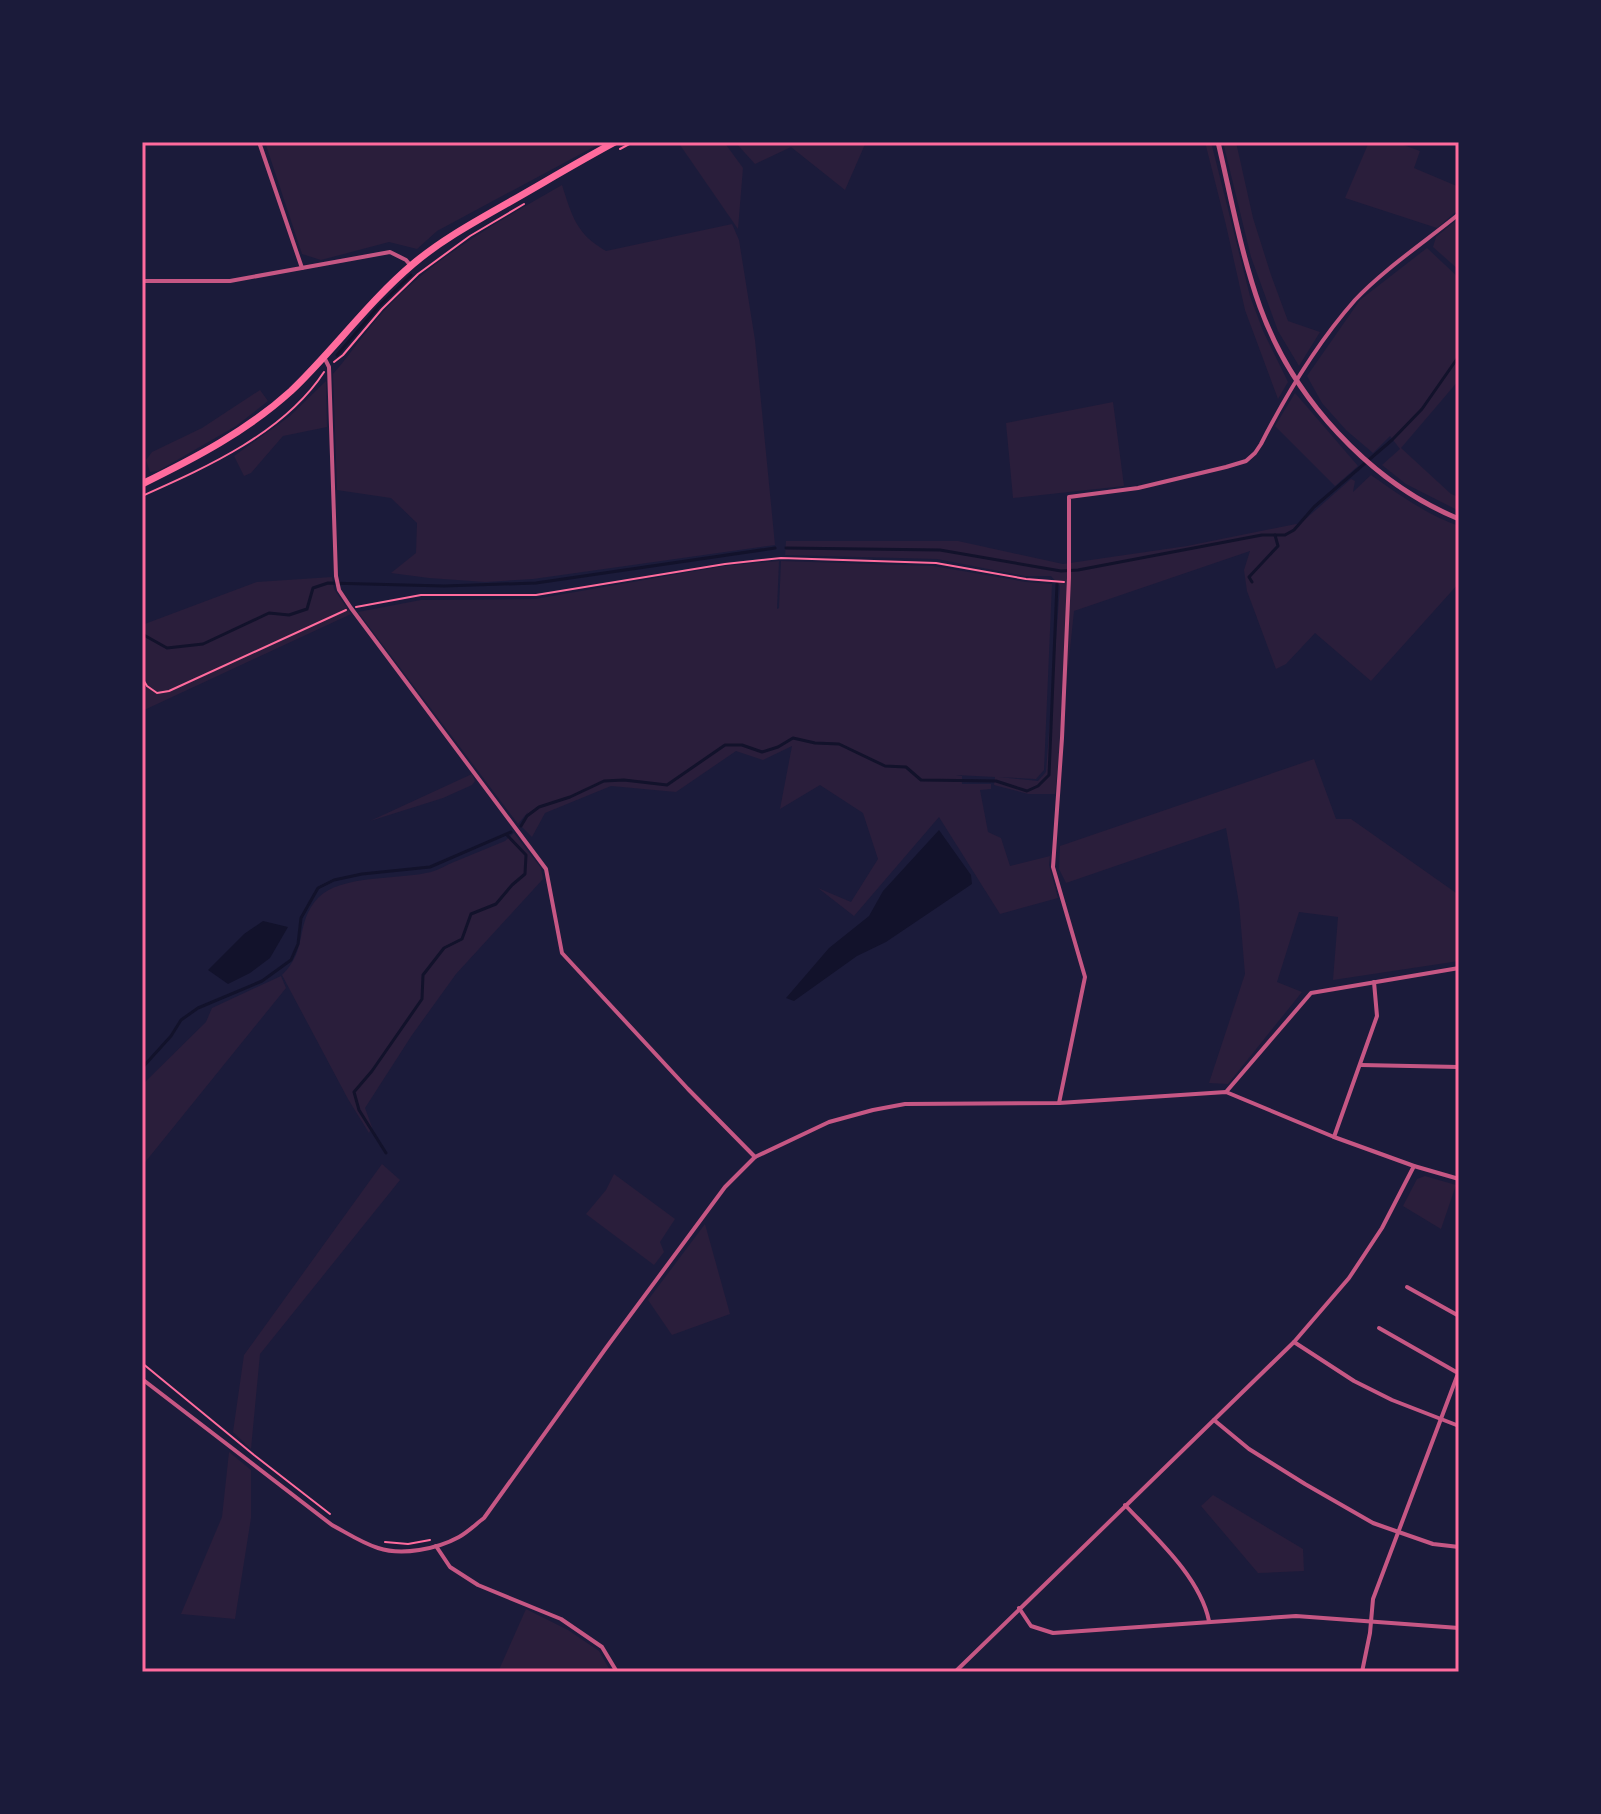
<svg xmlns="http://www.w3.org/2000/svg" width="1601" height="1814" viewBox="0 0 1601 1814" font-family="Roboto,sans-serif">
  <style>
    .green { fill: #2a1e3b }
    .water { fill: #12122b }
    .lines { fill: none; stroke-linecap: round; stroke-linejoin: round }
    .stream { stroke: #12122b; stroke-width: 3 }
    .path { stroke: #ff6b9d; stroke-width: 2 }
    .minor { stroke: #c65784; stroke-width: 4 }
    .tertiary { stroke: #c65784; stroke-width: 5 }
    .primary { stroke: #ff6b9d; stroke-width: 7 }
    .neatline { fill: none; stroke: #ff6b9d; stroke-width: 3 }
  </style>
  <rect width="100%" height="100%" fill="#1b1b3a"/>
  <g class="green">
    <path d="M265,142h338l-166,89 -20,18 -28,-7 -68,18 -19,-6z"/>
    <path d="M678,142h46l19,26 -5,61z"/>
    <path d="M735,142h131l-21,48 -54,-43 -36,17z"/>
    <path d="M1205,142h6l39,154 13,35 25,51 -10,17 -33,-89 -19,-85z"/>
    <path d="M1223,142h13l17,76 18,57 17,46 32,11 -21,34 -21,-35 -27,-74z"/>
    <path d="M1369,142h26l25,9 -6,17 45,19v22l-22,19 -92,-30z"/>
    <path d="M562,185c10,31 14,49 44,66l126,-27 7,16 16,100 20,205 -242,34 -48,3 -56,-4 -38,-5 25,-20 1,-30 -26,-25 -54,-8 -4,-116c18,-20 32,-43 50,-62 50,-55 116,-91 179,-127z"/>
    <path d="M1459,218v52l-26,-23 3,-10z"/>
    <path d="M1427,248l32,30v102l-58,68 50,46 8,3v14l-53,-27 -24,-19 18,-16 -10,-13 -17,17 -27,-23 -24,-27 -15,-27 53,-76z"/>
    <path d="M326,381l1,46 -44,9 -32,37 -7,3 -10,-20 56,-40z"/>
    <path d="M260,390l8,11 -32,25 -78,45 -8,1 -4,-12 6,-8 50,-24z"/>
    <path d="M1295,393l63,73 -23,20 -60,-60z"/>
    <path d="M1113,402l11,84 -111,12 -7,-75z"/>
    <path d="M1371,475c27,19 56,40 88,51v57l-88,98 -56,-48 -29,31 -10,5 -29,-78 -3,-21 6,-19 -176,60 -19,183h-27l-34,-9 1,-8 -39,-2 6,1v8h29v5l-11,1 8,42 13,6 9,28 40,-10 -1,9 9,33 -58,16 -61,-97 -85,99 -36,-28 33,14 27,-43 -15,-46 -43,-28 -40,24 12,-63 -29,14 -27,-9 -60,41 -65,-6 -66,27 -13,24 -11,-11 7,-14 -10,12 -160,-212 63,-12 114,-1 189,-33 55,-5 -2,48 2,-1 2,-47 152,5 93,16 26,2 -8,186 -8,9 -37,-2 39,4 8,-9 14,-186 -9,-10h-26l-88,-17 -152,-4 1,-14h172l105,23 124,-18 114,-23 50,-44 4,2 -2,11z"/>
    <path d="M332,577l2,12 17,25 -209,97v-86l115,-43z"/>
    <path d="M1314,759l22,60h15l108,76v66l-126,19 5,-63 -39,-5 -22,70 25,10 -74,92 -19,-1 36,-109 -6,-71 -13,-75 -160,55 -7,-14 1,-23z"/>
    <path d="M472,774l3,7 -3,4 -29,13 -73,23z"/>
    <path d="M514,833l27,35 2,11 -87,95 -44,61 -47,73 7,19 -3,6 -21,-34 -66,-124c27,-26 12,-51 36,-77 23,-24 82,-18 113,-26 8,-2 15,-7 23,-10 17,-7 34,-14 51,-21z"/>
    <path d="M281,976l5,12 -144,178v-81l64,-63 6,-14z"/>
    <path d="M382,1164l18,16 -140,174 -9,95 -18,-17 11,-77z"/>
    <path d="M614,1174l61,45 -15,23 4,10 -10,13 -68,-51 20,-24z"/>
    <path d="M1425,1176l31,9 -15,44 -38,-23 14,-27z"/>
    <path d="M705,1224l25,90 -58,21 -24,-35z"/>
    <path d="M229,1452l22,18v48l-16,101 -54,-5 41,-97z"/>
    <path d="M1213,1495l90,54 1,22 -46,2 -57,-67z"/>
    <path d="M526,1609l42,21 31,21 12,21h-113z"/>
  </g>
  <g class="water">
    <path d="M939,830l32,45 1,9 -86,58 -29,14 -63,45 -8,-3 43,-50 40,-32 14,-25z"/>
    <path d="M263,921l25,6 -18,31 -20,15 -22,11 -20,-14 36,-36z"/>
  </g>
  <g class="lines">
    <g class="stream">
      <path d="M337,355l42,-49 32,-31"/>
      <path d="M786,548l154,2 121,21 17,-1 184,-35h23l9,-5 20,-23 78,-67 30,-31 37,-53"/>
      <path d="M1252,582l-3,-5 29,-31 -3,-11"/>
      <path d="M142,634l25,14 36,-4 66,-31 20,2 18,-6 6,-21 15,-5 116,3 92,-3 239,-35"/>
      <path d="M521,826l6,-10 12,-9 31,-10 34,-16 20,-1 43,5 58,-40h17l20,7 16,-5 15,-9 22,5 24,1 46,22 21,1 15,13 75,1 31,10 11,-5 11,-11 8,-191"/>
      <path d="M142,1068l29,-32 10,-16 17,-12 64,-27 29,-21 7,-16 3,-26 17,-30 16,-8 28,-6 68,-7 81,-35"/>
      <path d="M386,1153l-27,-43 -5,-18 18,-21 50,-72 1,-24 21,-27 18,-9 9,-25 25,-10 16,-19 13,-11 1,-19 -19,-20"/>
    </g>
    <g class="path">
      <path d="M620,149l13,-7"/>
      <path d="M334,362l9,-7 39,-46 36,-35 52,-38 54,-32"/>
      <path d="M142,496c65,-29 142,-63 182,-124"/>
      <path d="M356,607l65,-12h115l189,-31 56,-6 155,5 90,16 38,3"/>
      <path d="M142,678l5,8 10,7 12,-2 177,-81"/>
      <path d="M142,1363l112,92 76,59"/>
      <path d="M385,1542l23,2 22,-4"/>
    </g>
    <g class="minor">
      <path d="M259,142l43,126"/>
      <path d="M142,281h88l160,-29 16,8 5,6"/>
      <path d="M324,357l5,10 7,209 3,14 12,18 195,261 16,84 126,136 67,68"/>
      <path d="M1361,1065l98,2"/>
      <path d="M1226,1092l85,-99 148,-25"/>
      <path d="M1059,1103l26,-126 -32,-110 9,-129 7,-160v-81l69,-9 88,-21 20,-6 9,-8 6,-9c26,-51 56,-101 94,-144 28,-30 71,-59 104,-86"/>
      <path d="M1334,1137l43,-121 -3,-34"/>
      <path d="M1407,1287l52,29"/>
      <path d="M1379,1328l79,45"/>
      <path d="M1294,1342l60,39 38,19 67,26"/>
      <path d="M142,1379l190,146c15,8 30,18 46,23 24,8 59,1 81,-11 9,-5 17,-13 25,-19l122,-170 119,-161 30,-30 74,-35 44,-12 32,-6 154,-1 167,-11 108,45 80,29 45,13"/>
      <path d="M1214,1420l35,29 56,35 68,39 60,21 26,3"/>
      <path d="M1125,1505c30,32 75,72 84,116"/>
      <path d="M436,1546l14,21 28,18 83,34 41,28 15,25"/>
      <path d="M1019,1608l12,18 22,7 243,-17 163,12"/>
      <path d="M955,1672l339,-330 55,-64 33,-50 32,-62"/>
      <path d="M1362,1672l8,-39 3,-34 86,-228"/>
    </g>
    <path class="tertiary" d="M1218,142c13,55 23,112 42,165 33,91 109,175 199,212"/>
    <path class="primary" d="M142,484c53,-26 105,-53 149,-93 42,-40 77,-89 122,-127 26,-22 56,-39 86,-56 39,-22 77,-45 116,-66"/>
  </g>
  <rect width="1601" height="1814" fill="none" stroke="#1b1b3a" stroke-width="288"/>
  <rect x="144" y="144" width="1313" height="1526" class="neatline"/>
</svg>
